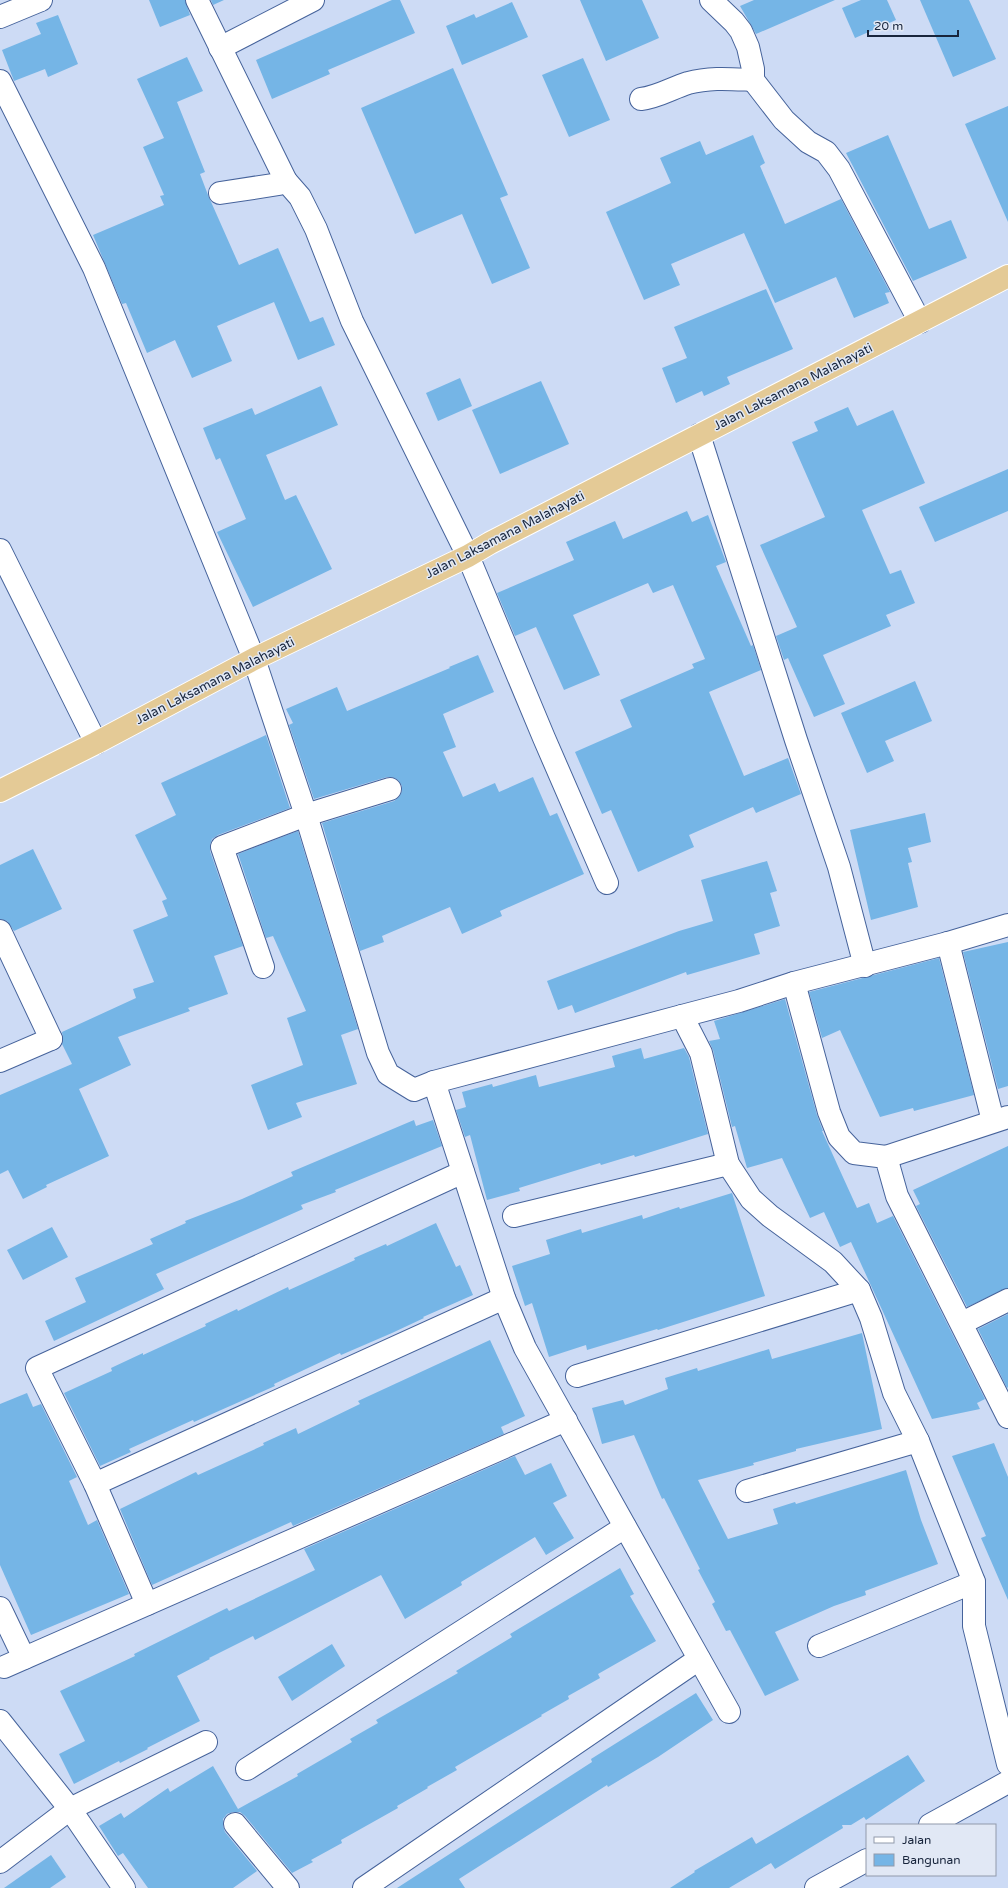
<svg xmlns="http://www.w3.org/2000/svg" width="1008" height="1888" viewBox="0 0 1008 1888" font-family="'Varela Round',sans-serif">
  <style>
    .building { fill: #75b5e6 }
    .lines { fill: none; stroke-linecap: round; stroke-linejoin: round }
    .minor-casing { stroke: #46639b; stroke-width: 24 }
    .trunk-casing { stroke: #fff; stroke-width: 24 }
    .minor { stroke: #fff; stroke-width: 22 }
    .trunk { stroke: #e4ca96; stroke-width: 22 }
    .labels { text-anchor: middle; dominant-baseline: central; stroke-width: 3; stroke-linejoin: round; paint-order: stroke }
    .street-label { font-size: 13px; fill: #18253c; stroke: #e1e8f5 }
  </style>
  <rect width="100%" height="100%" fill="#cddbf5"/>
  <g class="building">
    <path d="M149,0h36l5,15 -30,12z"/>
    <path d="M211,0h13l-11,5z"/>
    <path d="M392,0h8l15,33 -87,37 2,4 -58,25 -16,-39z"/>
    <path d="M580,0h62l17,38 -53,23z"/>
    <path d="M754,0h81l-79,34 -16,-28z"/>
    <path d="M861,0h26l9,20 -41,18 -13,-30z"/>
    <path d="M920,0h49l27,59 -43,18z"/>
    <path d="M512,2l16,35 -66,28 -16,-39 28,-12 2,4z"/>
    <path d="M58,15l20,49 -30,13 -3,-8 -31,12 -12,-31 39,-16 -5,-11z"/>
    <path d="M187,57l16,34 -26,11 28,70 -5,2 8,21 31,70 39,-17 32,74 13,-5 12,28 -37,15 -24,-58 -57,24 15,35 -40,17 -17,-38 -28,13 -21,-50 -4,1 -29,-69 71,-30 -4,-9 4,-1 -21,-48 21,-9 -27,-59z"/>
    <path d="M583,58l27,62 -41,17 -27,-62z"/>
    <path d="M453,68l55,127 -8,3 30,70 -38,16 -30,-70 -47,20 -54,-126z"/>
    <path d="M1008,106v116l-43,-98z"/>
    <path d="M753,135l12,28 -5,3 25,58 56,-25 49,93 -5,1 4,10 -35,15 -18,-41 -61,26 -31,-70 -73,31 9,21 -36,15 -38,-88 65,-29 -11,-25 40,-17 6,14z"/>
    <path d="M888,135l41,94 22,-9 16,38 -54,23 -67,-128z"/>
    <path d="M766,289l27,60 -66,28 3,7 -26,12 -2,-5 -26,12 -14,-35 25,-10 -13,-31z"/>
    <path d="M460,378l12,28 -34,15 -12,-28z"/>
    <path d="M541,381l28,63 -69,30 -28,-64z"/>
    <path d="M321,386l17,39 -72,30 19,45 11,-5 36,74 -79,38 -36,-75 29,-13 -26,-61 -4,2 -13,-32 49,-20 3,7z"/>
    <path d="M848,407l9,19 36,-16 32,73 -63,27 28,64 11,-4 14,33 -29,12 5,11 -68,29 22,49 -31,13 -26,-59 -4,2 -8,-24 21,-9 -37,-82 65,-28 -33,-75 26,-11 -4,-9z"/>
    <path d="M1008,469v42l-73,31 -16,-35z"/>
    <path d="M687,511l5,11 16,-7 18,47 -10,4 35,80 2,-1 8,25 -52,22 35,84 44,-18 13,36 -45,19 -3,-6 -64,28 5,12 -56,25 -27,-62 -9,4 -27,-62 57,-25 -12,-27 74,-32 -2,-4 13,-5 -32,-74 -20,8 -5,-10 -75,32 27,60 -36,15 -28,-63 -21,9 -18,-43 77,-33 -8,-18 49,-21 8,18z"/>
    <path d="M478,655l16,37 -51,22 13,33 -13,5 20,45 32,-14 4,9 34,-15 17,39 7,-3 27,61 -84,37 2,5 -40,18 -12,-27 -68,29 2,6 -24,9 -38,-128 72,-22 5,-4 3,-6v-5l-4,-6 -6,-3h-5l-73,22 -25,-74 4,-2 -7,-14 51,-22 10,24 103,-43 -1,-1z"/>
    <path d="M915,681l17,40 -47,20 9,20 -27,12 -26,-60z"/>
    <path d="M266,735l24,73 -72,27 -6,4 -2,6v6l33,95 -29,10 14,38 -40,14 2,3 -72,26 13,28 -52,24 30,67 -63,29 1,2 -24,12 -15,-29 -8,4v-79l72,-31 -10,-20 1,-5 -1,-7 74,-34 -3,-9 21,-7 -21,-52 35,-14 -6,-15 5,-2 -32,-64 41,-20 -15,-32z"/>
    <path d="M925,813l6,29 -23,6 4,14 -4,1 10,44 -47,13 -21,-90z"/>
    <path d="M298,831l60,198 -17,6 16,49 -61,19 6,14 -34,13 -17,-45 52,-20 -16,-47 19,-7 -33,-75 -7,2 -28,-84z"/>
    <path d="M33,849l29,60 -48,22 -7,-10 -7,-2v-54z"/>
    <path d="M767,861l10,30 -7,2 10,33 -26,8 6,20 -73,21 -1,-3 -111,41 -3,-8 -14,5 -11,-29 132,-50 34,-10 -12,-41z"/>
    <path d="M1008,942v144l-10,3 -35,-137z"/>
    <path d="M939,958l35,137 -60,16 -1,-3 -33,9 -40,-87 -18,8 -13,-46z"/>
    <path d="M785,999l32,116 6,16h-1l35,77 12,-5 8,20 16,-7 92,183 -8,4 3,6 -48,10 -81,-177 -11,5 -16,-35 -14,6 -28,-60 -35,10 -12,-42 -3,1 -19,-77 -4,-9 11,-2 -6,-18z"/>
    <path d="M641,1048l3,11 40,-11 5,9 19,77 -73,23 -1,-2 -33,10 -1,-2 -81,25 1,3 -33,9 -17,-65 -5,2 -9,-27 10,-3 -4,-15 30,-8 1,3 43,-12 3,12 76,-20 -3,-11z"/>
    <path d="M414,1120l2,6 17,-6 9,26 -107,44 1,2 -35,13 2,4 -147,65 8,15 -110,52 -9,-20 41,-19 -11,-24 78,-34 -3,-5 36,-16 -1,-2 57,-22 51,-23 -2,-4z"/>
    <path d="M1008,1146v142l-41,19 -51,-101 4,-2 -7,-14z"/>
    <path d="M732,1193l33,103 -107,34 -1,-1 -70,21 -1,-5 -37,12 -17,-54 -7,3 -13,-40 38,-12 -4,-14 35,-11 1,4 60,-18 1,4 36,-12 1,2z"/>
    <path d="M436,1223l20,44 4,-2 13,30 -50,22 1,1 -32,15 -51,22 -1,-2 -66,31 1,2 -81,36 -1,-2 -64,29 2,3 -31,14 -36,-73 48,-22 -1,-3 32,-15v2l63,-29 -1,-2 32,-15 1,2 50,-24 1,3 66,-30 -1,-2 32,-14 1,2z"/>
    <path d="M52,1227l16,30 -45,23 -16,-30z"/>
    <path d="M1008,1314v73l-1,1 -29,-59z"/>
    <path d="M862,1333l20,96 -86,20v2l-43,12 1,2 -56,15 30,59 50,-15 -5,-15 22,-7 1,2 110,-34 15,50 17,44 -73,27 1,4 -32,11 -59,26 24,48 -34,16 -35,-66 -4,1 -14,-27 3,-2 -17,-32 2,-1 -36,-71 -2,1 -28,-64 -32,9 -10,-36 31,-8 2,5 43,-16 -3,-11 32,-10 1,3 71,-22 3,10z"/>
    <path d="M490,1340l35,76 -24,11 3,7 -211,92 -2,-4 -139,63 -32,-76 76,-37 2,3 66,-30 -1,-2 33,-15 2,6 62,-30 -2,-3z"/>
    <path d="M27,1393l6,14 8,-3 36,73 -8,4 19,44 9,-5 32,74 -98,41 -31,-70v-161z"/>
    <path d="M994,1443l14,34v123l-27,-62 5,-2 -34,-80z"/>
    <path d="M515,1456l10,19 26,-12 16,33 -14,7 21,35 -28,17 -11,-18 -74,45 1,3 -57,34 -24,-44 -126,65 -2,-4 -44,22 1,1 -33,17 23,45 -53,27 1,1 -28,14 -1,-2 -45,23 -15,-30 26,-13 -25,-50 75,-35 -1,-2 93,-46 2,3 86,-41 -11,-21z"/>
    <path d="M620,1568l14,26 -4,2 26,45 -58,33 2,4 -32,18 1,3 -28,16 1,1 -87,51 2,3 -30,17 1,1 -31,18 1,2 -57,32 1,3 -31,17 2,2 -21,11 -47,-57 -5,-4h-7l-6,2 -4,5v7l2,6 32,39 -24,17h-85l-25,-35 -5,3 -19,-30 22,-13 3,5 44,-30 2,4 43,-26 25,43 60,-33 -1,-2 55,-32 -2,-3 28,-16 -2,-3 82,-47 -2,-2 56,-34 -2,-3z"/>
    <path d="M332,1644l13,22 -53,35 -14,-24z"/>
    <path d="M696,1693l17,27 -55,37 -50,30 -1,-2 -148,94 6,9h-68l195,-126 -1,-3z"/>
    <path d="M908,1755l17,26 -59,39 -2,-3 -13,8h-9l1,3 -68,41 -4,-6 -42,25h-59l25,-16 -1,-1 58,-34 4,7z"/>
    <path d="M51,1855l15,22 -16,11h-46z"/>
  </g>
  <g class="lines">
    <defs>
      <g id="minor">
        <path d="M197,0l89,181"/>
        <path d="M711,0l23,22 7,9 7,16 5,22v11l31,40 24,22 18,10 13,17 81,153"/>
        <path d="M0,17l41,-17"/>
        <path d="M220,48l93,-48"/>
        <path d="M0,81l94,187 160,391 52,156 72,238 10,21 26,16 20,-8"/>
        <path d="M641,99c17,-2 31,-11 47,-16 22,-6 43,-4 65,-3"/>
        <path d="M220,193l59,-9 7,-3 14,16 16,32 36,92 116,235 76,182 63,145"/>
        <path d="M699,435l97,305 43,127 26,99"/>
        <path d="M0,550l96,193"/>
        <path d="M1008,925l-60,18 -154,40 -55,18 -57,15 19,37 27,111 23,35 19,17 63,46 26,28 12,28 23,75 24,48 56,141v44l34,138"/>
        <path d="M0,931l51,108h-4"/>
        <path d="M948,943l45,178"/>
        <path d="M263,967l-41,-120 84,-32 84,-26"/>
        <path d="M794,983l35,129 10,25 15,16 32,4 11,39 111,221"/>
        <path d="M682,1016l-248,66 70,216 21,50 204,364"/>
        <path d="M0,1061l51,-22"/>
        <path d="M886,1157l122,-40"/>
        <path d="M514,1216l214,-52"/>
        <path d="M962,1323l46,-23"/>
        <path d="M577,1376l282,-86"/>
        <path d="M95,1484l409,-186"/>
        <path d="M747,1491l171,-50"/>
        <path d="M147,1604l-52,-120 -58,-116 426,-196"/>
        <path d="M0,1608l24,50"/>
        <path d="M819,1646l155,-64"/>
        <path d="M4,1667l562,-247"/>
        <path d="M0,1721l70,88 54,79"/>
        <path d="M247,1769l378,-242"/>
        <path d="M235,1824l53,64"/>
        <path d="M930,1825l78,-43"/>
        <path d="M0,1862l70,-53 136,-67"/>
        <path d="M364,1888l335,-229"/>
        <path d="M816,1888l51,-28"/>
      </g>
      <path id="trunk" d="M0,791l96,-48 158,-84 214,-103 22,-13 518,-267"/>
    </defs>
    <use href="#minor" class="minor-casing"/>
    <use href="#trunk" class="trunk-casing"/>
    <use href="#minor" class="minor"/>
    <use href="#trunk" class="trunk"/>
  </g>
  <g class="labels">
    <g class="street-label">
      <text transform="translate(793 387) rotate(-27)">Jalan Laksamana Malahayati</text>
      <text transform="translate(505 535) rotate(-27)">Jalan Laksamana Malahayati</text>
      <text transform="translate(215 681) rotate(-27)">Jalan Laksamana Malahayati</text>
    </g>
  </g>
  <rect x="866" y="1824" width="130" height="52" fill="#e1e8f5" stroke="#919aab"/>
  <rect x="874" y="1837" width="20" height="6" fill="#ffffff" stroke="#919aab"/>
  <text x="902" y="1844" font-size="12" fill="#18253c">Jalan</text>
  <rect x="874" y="1854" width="20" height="12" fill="#75b5e6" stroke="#919aab"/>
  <text x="902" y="1864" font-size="12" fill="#18253c">Bangunan</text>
  <path d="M868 30v6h90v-6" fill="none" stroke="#18253c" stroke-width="2"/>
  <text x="874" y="30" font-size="12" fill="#18253c" stroke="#e1e8f5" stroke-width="3" paint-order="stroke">20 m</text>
</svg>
